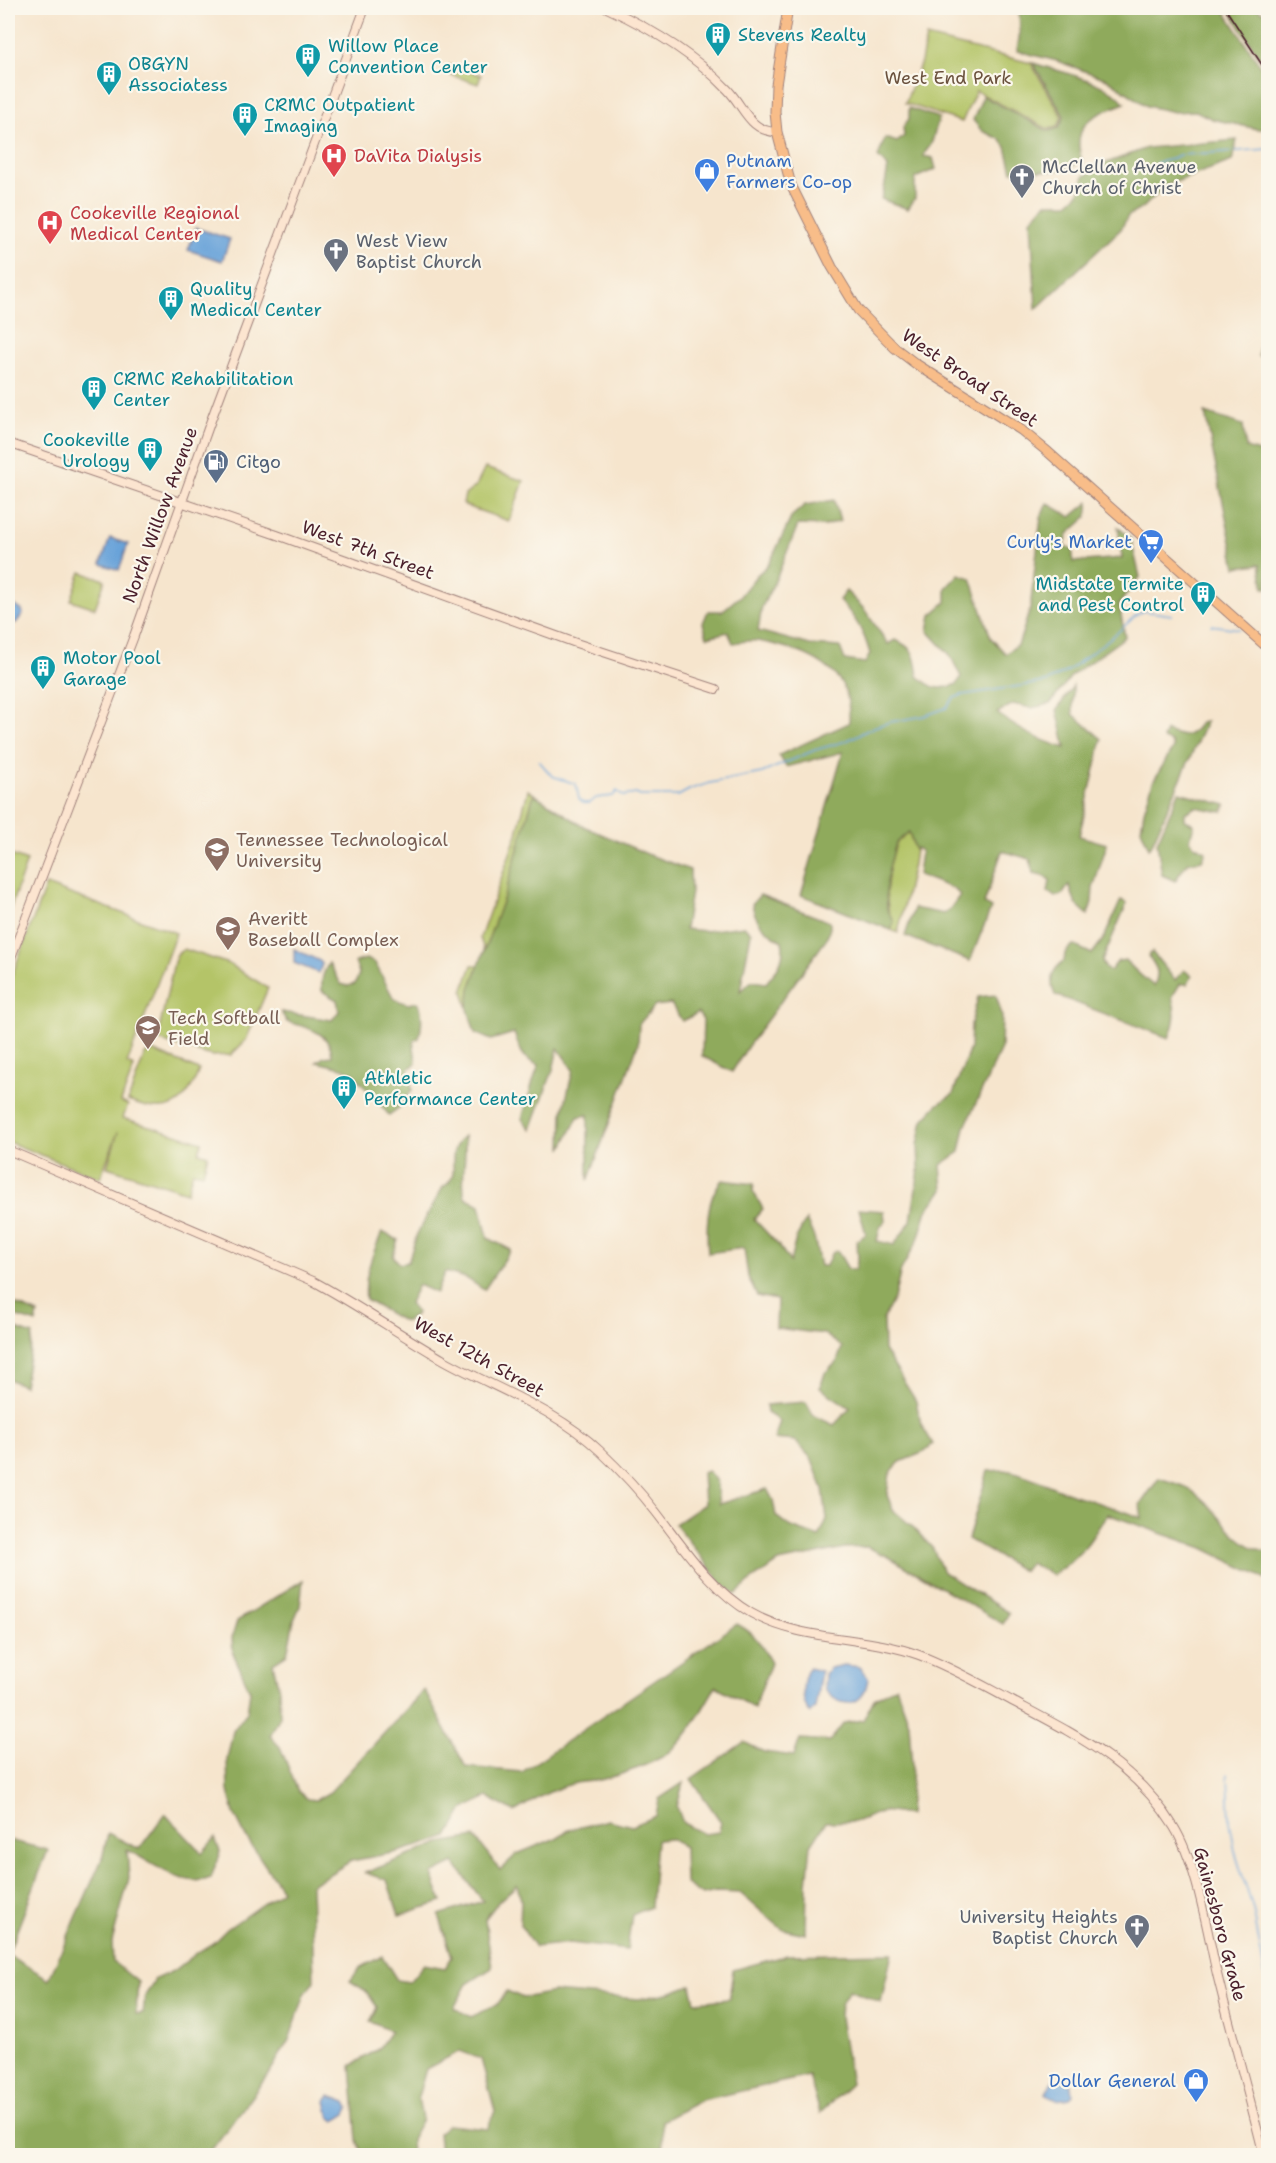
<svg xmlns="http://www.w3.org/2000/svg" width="1276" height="2163" viewBox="0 0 1276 2163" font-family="'Shantell Sans',sans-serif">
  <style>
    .green { fill: #b4c467; stroke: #7f7249; stroke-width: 1.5 }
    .forest { fill: #8faa5c; stroke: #6c6444; stroke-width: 1.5 }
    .water { fill: #69a3d9; stroke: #5a6182; stroke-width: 1.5 }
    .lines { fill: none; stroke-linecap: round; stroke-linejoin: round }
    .stream { stroke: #69a3d9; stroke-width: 1.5 }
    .secondary-casing { stroke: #a0827c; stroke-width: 10 }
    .primary-casing { stroke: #a0827c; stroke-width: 11 }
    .secondary { stroke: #fce5d0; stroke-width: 8 }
    .primary { stroke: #f8bd89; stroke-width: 9 }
    .rail { stroke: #4a1f2b; stroke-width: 1.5 }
    .labels { text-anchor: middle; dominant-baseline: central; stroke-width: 4.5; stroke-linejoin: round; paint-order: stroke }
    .culture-label { font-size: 18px; fill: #0d838f; stroke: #fbf7ec; text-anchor: start }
    .park-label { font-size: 18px; fill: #6a513d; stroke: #fbf7ec }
    .health-label { font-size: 18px; fill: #be3a42; stroke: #fbf7ec; text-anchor: start }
    .shop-label { font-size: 18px; fill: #366cbe; stroke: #fbf7ec; text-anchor: end }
    .worship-label { font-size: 18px; fill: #5b616d; stroke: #fbf7ec; text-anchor: start }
    .street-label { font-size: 18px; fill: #4a1f2b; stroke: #fbf7ec }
    .service-label { font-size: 18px; fill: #4e5e75; stroke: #fbf7ec; text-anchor: start }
    .education-label { font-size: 18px; fill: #785e54; stroke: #fbf7ec; text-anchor: start }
  </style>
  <rect width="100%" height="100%" fill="#fbf7ec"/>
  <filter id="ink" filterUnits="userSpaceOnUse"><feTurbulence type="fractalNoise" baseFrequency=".0167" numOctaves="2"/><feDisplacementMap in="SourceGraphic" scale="12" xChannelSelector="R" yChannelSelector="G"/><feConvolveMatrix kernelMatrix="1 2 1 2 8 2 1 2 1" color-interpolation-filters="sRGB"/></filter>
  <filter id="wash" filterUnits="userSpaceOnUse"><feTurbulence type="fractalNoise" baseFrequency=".008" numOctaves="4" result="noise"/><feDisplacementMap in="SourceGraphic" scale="24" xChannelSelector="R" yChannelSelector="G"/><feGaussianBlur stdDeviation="1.35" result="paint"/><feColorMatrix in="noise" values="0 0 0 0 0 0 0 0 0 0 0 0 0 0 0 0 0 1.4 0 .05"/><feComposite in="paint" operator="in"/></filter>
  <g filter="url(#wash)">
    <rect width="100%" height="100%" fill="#f6e5cd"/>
    <g class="green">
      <path d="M926,37l105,26 31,53 -4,11 -10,2 -72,-38 -14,31 -57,-19 16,-41z"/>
      <path d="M449,65l32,10 -3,9 -33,-11z"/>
      <path d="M485,468l39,13 -15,40 -43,-15 -3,-3 2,-8 11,-9z"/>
      <path d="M81,572l24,8 -10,28 -24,-8z"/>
      <path d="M528,790l6,4 -27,94 -22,65 -5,-15 37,-104z"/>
      <path d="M909,832l6,18 -2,14 -15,69 -7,-3 -5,-38 3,-24 7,-25z"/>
      <path d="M8,854l19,7 -19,54z"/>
      <path d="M46,885l130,48 -49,131 7,3 -13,35 7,3 -5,13 79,24 -3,10 9,3 -5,18 -10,-2 -6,21 -80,-25 11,-35 -18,46 -92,-36v-156z"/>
      <path d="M184,949l45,15 39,24 -22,52 -15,15 -19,1 -55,-16 17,-78 3,-8z"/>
      <path d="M472,965h7l-9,24 -2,20 -5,-18z"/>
      <path d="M152,1051l47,19c-14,39 -33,46 -71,31l17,-47z"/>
    </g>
    <g class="forest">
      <path d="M1019,8h204l45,70v51h-11l-45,-10 -16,-8 -22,1 -27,-6 -40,-27 -50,-18 -40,-10 3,-19z"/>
      <path d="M1228,8h31v2l9,5v56z"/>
      <path d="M1033,63c27,9 75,18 92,40 -31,12 -55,20 -43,58 -19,14 -48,9 -70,10l-6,-24 -6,-8 -18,-8 -9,-11 10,-24 65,35 11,-3 5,-12z"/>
      <path d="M909,108l30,10 -7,24 -9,14 10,2 3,11 -21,9v20l-7,11 -27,-10c4,-11 5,-21 7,-32l-10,-10 7,-19 12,4 7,-6 -1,-9 6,-8z"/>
      <path d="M1237,140l-5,21 -67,25 -21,21 -16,9 -7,13 -85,80 -5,-89 15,-17h22l11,-10 5,-17 20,-12 43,-16z"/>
      <path d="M1265,275l3,1v82l-10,-2 6,-53z"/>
      <path d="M1205,413l38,12 3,23 22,7v133h-4l-4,-24 -24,3z"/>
      <path d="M834,500l6,21 -15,5 -27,-1 -22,54 -14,28 -4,24 52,14 30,2 5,13 20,3 5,-9c-6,-23 -15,-37 -31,-54l7,-9 18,18 24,35 7,-4c20,8 20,16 23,36 14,13 21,15 39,8l4,-7 -11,-22 -22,-24 3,-16 15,-13v-14l13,-14 12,4 20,60 15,16 13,-11 11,-34 11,-92 6,-14 24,14 18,-15 -2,15 -19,17 -4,13 9,2v13l49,-4 -4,-31 13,12 9,38 -21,27 6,33 -53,38 -22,29 -19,4 -18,-4 -16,9c21,17 44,28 69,35l-9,-38 16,-24v28l29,25 -23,97 28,8 -14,44 -1,14 -4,13 -12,-11 -7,-19 -6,9 -8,3 -7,-5 2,-12 -8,-5 -9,-2 -3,-14 -28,-8 -18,53 7,4 -21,53 -65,-25 9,-28 30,6 6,-5 10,-14 -6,-6 -36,-14 3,-24 -4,-3 -2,2 -6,-18 -13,11 -7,25 -3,24 1,17 7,13 -3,8 -90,-35 42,-143 -57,15 -7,-12 70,-32c1,-19 -3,-40 -18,-52 -18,-17 -50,-26 -74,-30 -8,-1 -16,1 -24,2l-5,-11 -21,5 -4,-14 5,-12h14l18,-15 17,-21 12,-11 23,-48 13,-11z"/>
      <path d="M1206,722l-55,124 -2,2 -8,-19 3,-18 9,-29 20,-34 -2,-6 -8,-3 3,-8c18,6 22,9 34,-8z"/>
      <path d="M1179,792l47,13 -4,7 -27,-5 -10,6v7l9,4 -4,16 4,5 12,6 -4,9 -15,3 -12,18 -13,-6 -5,-33z"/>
      <path d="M534,794l49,32 64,28 43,16 1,22 -6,37 20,2 39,-5 7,7 -11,58 12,-10 14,2c11,-14 20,-23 16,-42 -16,-10 -27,-18 -30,-37l8,-9 70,27v6l-4,12 -78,106 -16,26 -30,-16 1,-36 -5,-7 -16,8 -11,-17 -16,2 -16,18 -1,20 -50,137v-66l-10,2 -16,32 1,-37 10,-42 -15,-22 -5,22 -22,59 -9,-10 11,-38 6,-16c-17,-6 -19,-15 -25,-32l-23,7 -16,-7 -7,-24 2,-20 35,-95z"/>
      <path d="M1121,900l6,3 -25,58 4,8 4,2 8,-10 8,-1c8,11 17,17 28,26 6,-13 3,-19 -6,-30l4,-4 23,28 9,-10 8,6 -4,8h-8l-8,13c5,16 3,26 -3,41l-114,-43c-6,-15 -4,-25 9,-34l1,-8 8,-8 19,9 12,-16z"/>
      <path d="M366,959l9,4 19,36 14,5 9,-2c7,10 5,24 2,36l-5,3c-1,7 2,14 2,22l-7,6 3,21 -12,17 -11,8 -36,-42 -11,-5 -25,-6 7,-5 8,-1c-1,-24 -26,-29 -45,-34l-6,-10 51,8 7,-9 -2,-11 -15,-9c-1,-12 1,-18 7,-28l12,21 7,2 7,-2 4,-10 -4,-12z"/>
      <path d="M996,995l6,20 -1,34 -36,78 -5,25 -19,13 2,25 -16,20 -9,30 -17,30 -7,28 -11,22 1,30 32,51 5,23 12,20 -11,9 -22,9 -10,11 -3,22 6,15 21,18 19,21 10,23 66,41 -6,11 -114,-67 -22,-10 -22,1 -66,14 -26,17 -17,15 -13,-9 -48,-61 29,-20 -2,-31 6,-2 8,10 3,23 48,-15 6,11 3,16 13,10 30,11 8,-18 -4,-30 -12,-31 -16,-17 -21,-2 6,-18 -13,-8 -1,-8 40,-3 8,14 20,9 16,-17 -30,-20 5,-15 12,-11 5,-15 -18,-13 -48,-6 1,-28 -20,-4 -9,-19 -4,-29 -36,5c-2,-23 -2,-55 14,-73l32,4 -1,7 10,18 -9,10 26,28 10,15 6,-24 10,-18 8,17 6,29h6l5,-12 6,-4 11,19 7,1 3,-11 -1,-18 9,-7 -7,-25 25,2 1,10 -5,6 -3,14 17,4 17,-24 8,-52 -1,-24 5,-25 14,-15 16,-11 17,-46 1,-24 7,-27z"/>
      <path d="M464,1136c4,20 -4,41 1,61l15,8 8,33 23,12 -27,40 -18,-12 -21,-6 -9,21 -18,-8 -9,18 7,9 -1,4 -11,6 -38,-22c-3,-25 7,-46 16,-68l16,8 -5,16 7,8 8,-2 9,-28 26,-47c22,-13 -2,-32 21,-51z"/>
      <path d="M8,1301l30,13 -2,9 -28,-9z"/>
      <path d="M8,1326l25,9 -9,51 -16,-7z"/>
      <path d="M1005,1470c21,3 41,15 61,22 25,9 51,16 76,26l-2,-13 19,-27c8,3 18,5 26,9 35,18 41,55 83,66v27l-65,-32 -96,-34c-18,29 -25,41 -54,61l-23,-12 -7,8 -55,-32 20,-68z"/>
      <path d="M303,1580l-3,26 -6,14 -7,34 -14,9 6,27 1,26 -10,20 10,11 18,44 9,8 9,1 14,-8 94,-102 42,77 56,5 215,-148c19,10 24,20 34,39l-17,45 -38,-22c-13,22 -30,56 -52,70 -18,10 -41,18 -60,23 -11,3 -22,2 -32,5 -22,6 -40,17 -58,28l-27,-15 -23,12 -16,28 -50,15 -47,9 -40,24 3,96 -9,13 -16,46 -19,32 -57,76 -8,7h-197v-200l41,24 53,-120 6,-26 31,16 26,-35 37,39 13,-15 5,14 -9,26c-28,12 -60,-17 -84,-28l2,28 -17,64 1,20 25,20 -2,32 7,-1 2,-17 10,-17 20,-9 23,-18 15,-9 14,-14 55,-39 -36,-53 -12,-24 -6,-22 -1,-32 6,-28 14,-19 3,-21 -17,-38 -1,-16 5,-16z"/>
      <path d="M896,1686l13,37 3,43 -3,49 -26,-4 -25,10 -32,1 -15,23 -4,39 -1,50 -24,-5 -42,-36 -24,-1 -14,3 -17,-12 -1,-36 -13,-8 -15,1 -5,67 -19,8 -5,35 -57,-7 -35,4 -15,-22 1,-25 -4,-15 -18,16 -14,18 7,49 -25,16 -13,24 17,9 26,-12 10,-14 16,7 30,-6 86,7 33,-7 19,-7 4,17 34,-3 4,-29 54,-15 105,-2 -11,49 -32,-12 -8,13 -1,14 11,67 -31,29 -11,-37 -108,24 -39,21 1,34h-223l-2,-22 10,-8 39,4 8,-18 -14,-52 -21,-8 -34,18 -8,28 4,22 -11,20 1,16h-50l-5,-15 -6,-74 27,-17 13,-18 -21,-9 7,-15 -11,-16 -16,-10 10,-13 22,-12 15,24 12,2 15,-18 21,4 7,-11 -13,-42 44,-14 -29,-38 -22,11 10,28 -43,13 -12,-35 -22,-7 75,-30 35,-6 25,33 17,-16 39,-16 13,-8 39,-10 24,6 24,-10 3,-17 24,-16 -6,24 6,16 21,11 15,-2 2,-10 -30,-43 53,-37 20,10 30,4 6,-17 30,2 14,-18 19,-3 11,-21z"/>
      <path d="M8,1840l40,10 -40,104z"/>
    </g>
    <g class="water">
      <path d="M196,228l34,11 -8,22 -34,-11z"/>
      <path d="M110,538l18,6 -9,26 -18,-6z"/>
      <path d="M8,600l3,4 11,6 1,4 -7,9h-8z"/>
      <path d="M294,949l26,12 2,3 -3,9 -25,-10z"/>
      <path d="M844,1665l16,2 8,11c-4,30 -27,32 -44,11l1,-15 5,-6z"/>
      <path d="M809,1668l12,3 -6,37 -5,5c-9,-10 -9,-33 -1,-45z"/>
      <path d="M1061,2080l11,4 1,11 -3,3c-9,2 -18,3 -24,-5l7,-12z"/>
      <path d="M330,2096l16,6 3,6 -3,6 -11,7 -5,-4 -4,-16z"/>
    </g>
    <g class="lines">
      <g class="stream">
        <path d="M1156,163l16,-4 7,-4 89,-6"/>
        <path d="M1211,625l28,4"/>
        <path d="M539,761l13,15 24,8 3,15 4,4h7l6,-5 17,-2 4,-5 6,5 13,-2 4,2h38l13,-7 19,-6 52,-10 53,-23 31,-9 28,-14 16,-5 34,-6 22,-8 8,-10 8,-3 84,-13 22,-11 50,-39 16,-15 9,-6 29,4"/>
        <path d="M1228,1774l2,47 5,31 18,57 15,82"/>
      </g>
    </g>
  </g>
  <g filter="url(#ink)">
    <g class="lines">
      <defs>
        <g id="secondary">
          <path d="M607,8c43,20 88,47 121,82 16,17 22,42 49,42"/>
          <path d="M8,443l269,92 299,108 140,46"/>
          <path d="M8,965l126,-329 76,-213 155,-415"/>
          <path d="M8,1150l305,131c45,24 87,54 131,79 52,29 112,49 156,91 20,19 39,39 56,61 28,36 55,78 95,101 51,29 113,22 168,42 32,12 63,30 93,46 64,34 123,62 162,126 23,38 33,104 43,147 15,61 32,121 47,182"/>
        </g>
        <path id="primary" d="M788,8l-12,77 -1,27 2,20 14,53 41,82 26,43 37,38 21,16 105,66 27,22 220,196"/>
      </defs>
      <use href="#secondary" class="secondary-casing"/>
      <use href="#primary" class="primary-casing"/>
      <use href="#secondary" class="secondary"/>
      <use href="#primary" class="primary"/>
      <path class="rail" d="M1225,8l43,66"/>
    </g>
  </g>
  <defs>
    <symbol id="building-pin" viewBox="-11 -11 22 30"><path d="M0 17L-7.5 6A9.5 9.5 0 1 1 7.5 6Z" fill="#0f9aa8" stroke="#fbf7ec"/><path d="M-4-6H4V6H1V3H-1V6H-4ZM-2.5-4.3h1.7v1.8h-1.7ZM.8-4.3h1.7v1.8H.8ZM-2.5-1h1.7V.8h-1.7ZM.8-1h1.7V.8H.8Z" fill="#fff"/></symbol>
    <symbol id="hospital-pin" viewBox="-11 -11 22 30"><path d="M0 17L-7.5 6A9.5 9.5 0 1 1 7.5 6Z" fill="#e0444e" stroke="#fbf7ec"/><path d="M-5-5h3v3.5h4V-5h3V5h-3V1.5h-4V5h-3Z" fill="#fff"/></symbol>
    <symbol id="shop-pin" viewBox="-11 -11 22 30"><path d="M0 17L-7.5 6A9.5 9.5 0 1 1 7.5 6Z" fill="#3f7fe0" stroke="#fbf7ec"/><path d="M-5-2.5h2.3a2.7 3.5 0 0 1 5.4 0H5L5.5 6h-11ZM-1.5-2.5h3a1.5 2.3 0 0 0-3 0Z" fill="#fff"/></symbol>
    <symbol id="church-pin" viewBox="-11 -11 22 30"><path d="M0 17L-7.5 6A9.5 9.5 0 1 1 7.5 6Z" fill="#6b7280" stroke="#fbf7ec"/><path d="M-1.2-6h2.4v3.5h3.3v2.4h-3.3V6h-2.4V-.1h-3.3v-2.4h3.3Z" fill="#fff"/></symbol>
    <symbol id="fuel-pin" viewBox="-11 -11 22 30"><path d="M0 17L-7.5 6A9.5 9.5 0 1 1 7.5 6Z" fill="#5c6f8a" stroke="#fbf7ec"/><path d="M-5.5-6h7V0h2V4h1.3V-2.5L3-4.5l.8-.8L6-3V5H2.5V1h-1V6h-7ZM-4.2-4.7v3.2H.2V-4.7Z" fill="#fff"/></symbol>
    <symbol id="supermarket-pin" viewBox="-11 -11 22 30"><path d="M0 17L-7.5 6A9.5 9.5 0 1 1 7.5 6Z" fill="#3f7fe0" stroke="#fbf7ec"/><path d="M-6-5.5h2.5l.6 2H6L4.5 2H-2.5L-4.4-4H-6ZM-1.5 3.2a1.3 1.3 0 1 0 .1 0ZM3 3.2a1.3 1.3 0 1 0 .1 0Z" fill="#fff"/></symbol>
    <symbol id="university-pin" viewBox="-11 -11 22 30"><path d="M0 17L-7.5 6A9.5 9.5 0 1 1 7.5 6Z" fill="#8d6e63" stroke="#fbf7ec"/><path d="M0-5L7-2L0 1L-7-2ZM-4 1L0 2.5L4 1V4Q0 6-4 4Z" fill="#fff"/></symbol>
  </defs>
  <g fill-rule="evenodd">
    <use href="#building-pin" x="703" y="20" width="30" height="40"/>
    <use href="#building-pin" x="293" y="41" width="30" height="40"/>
    <use href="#building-pin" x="94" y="59" width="30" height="40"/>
    <use href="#building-pin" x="230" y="100" width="30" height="40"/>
    <use href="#hospital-pin" x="319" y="141" width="30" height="40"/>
    <use href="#shop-pin" x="692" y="156" width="30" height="40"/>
    <use href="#church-pin" x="1007" y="162" width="30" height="40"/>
    <use href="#hospital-pin" x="35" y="208" width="30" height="40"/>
    <use href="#church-pin" x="321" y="236" width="30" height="40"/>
    <use href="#building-pin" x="156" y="284" width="30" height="40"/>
    <use href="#building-pin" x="79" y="374" width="30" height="40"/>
    <use href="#building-pin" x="135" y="435" width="30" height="40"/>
    <use href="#fuel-pin" x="201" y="447" width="30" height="40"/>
    <use href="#supermarket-pin" x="1136" y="527" width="30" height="40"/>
    <use href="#building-pin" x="1188" y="579" width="30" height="40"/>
    <use href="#building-pin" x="28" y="653" width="30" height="40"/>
    <use href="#university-pin" x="202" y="835" width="30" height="40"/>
    <use href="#university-pin" x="213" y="914" width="30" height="40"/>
    <use href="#university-pin" x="133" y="1013" width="30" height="40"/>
    <use href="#building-pin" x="329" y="1073" width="30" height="40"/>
    <use href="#church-pin" x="1122" y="1912" width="30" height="40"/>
    <use href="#shop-pin" x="1181" y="2066" width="30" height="40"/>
  </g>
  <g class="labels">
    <g class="culture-label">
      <text x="738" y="35">Stevens Realty</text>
      <text x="328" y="46">Willow Place<tspan x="328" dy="21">Convention Center</tspan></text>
      <text x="128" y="64">OBGYN<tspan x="128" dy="21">Associatess</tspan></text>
      <text x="264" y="105">CRMC Outpatient<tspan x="264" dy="21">Imaging</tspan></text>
      <text x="190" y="289">Quality<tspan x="190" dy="21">Medical Center</tspan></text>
      <text x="113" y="379">CRMC Rehabilitation<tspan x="113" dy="21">Center</tspan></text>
      <text x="130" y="440" text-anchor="end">Cookeville<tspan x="130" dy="21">Urology</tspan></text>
      <text x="1184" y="584" text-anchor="end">Midstate Termite<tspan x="1184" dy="21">and Pest Control</tspan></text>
      <text x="63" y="658">Motor Pool<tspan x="63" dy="21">Garage</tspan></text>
      <text x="364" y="1078">Athletic<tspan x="364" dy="21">Performance Center</tspan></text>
    </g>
    <g class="park-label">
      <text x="948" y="78">West End Park</text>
    </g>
    <g class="health-label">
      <text x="354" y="156">DaVita Dialysis</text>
      <text x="70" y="213">Cookeville Regional<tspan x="70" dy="21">Medical Center</tspan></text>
    </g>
    <g class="shop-label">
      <text x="726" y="161" text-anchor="start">Putnam<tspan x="726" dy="21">Farmers Co-op</tspan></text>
      <text x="1132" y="542">Curly's Market</text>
      <text x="1176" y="2081">Dollar General</text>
    </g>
    <g class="worship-label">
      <text x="1042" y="167">McClellan Avenue<tspan x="1042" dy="21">Church of Christ</tspan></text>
      <text x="356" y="241">West View<tspan x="356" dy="21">Baptist Church</tspan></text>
      <text x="1118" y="1917" text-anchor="end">University Heights<tspan x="1118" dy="21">Baptist Church</tspan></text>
    </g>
    <g class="street-label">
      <text transform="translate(970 378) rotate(34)">West Broad Street</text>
      <text transform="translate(160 515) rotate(-70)">North Willow Avenue</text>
      <text transform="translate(368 550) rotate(20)">West 7th Street</text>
      <text transform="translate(479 1357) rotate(29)">West 12th Street</text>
      <text transform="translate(1220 1924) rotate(75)">Gainesboro Grade</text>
    </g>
    <g class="service-label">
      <text x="236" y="462">Citgo</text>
    </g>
    <g class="education-label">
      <text x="236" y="840">Tennessee Technological<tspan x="236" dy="21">University</tspan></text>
      <text x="248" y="919">Averitt<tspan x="248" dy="21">Baseball Complex</tspan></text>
      <text x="168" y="1018">Tech Softball<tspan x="168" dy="21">Field</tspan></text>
    </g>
  </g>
  <rect width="1276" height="2163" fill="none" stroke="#fbf7ec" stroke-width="30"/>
</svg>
